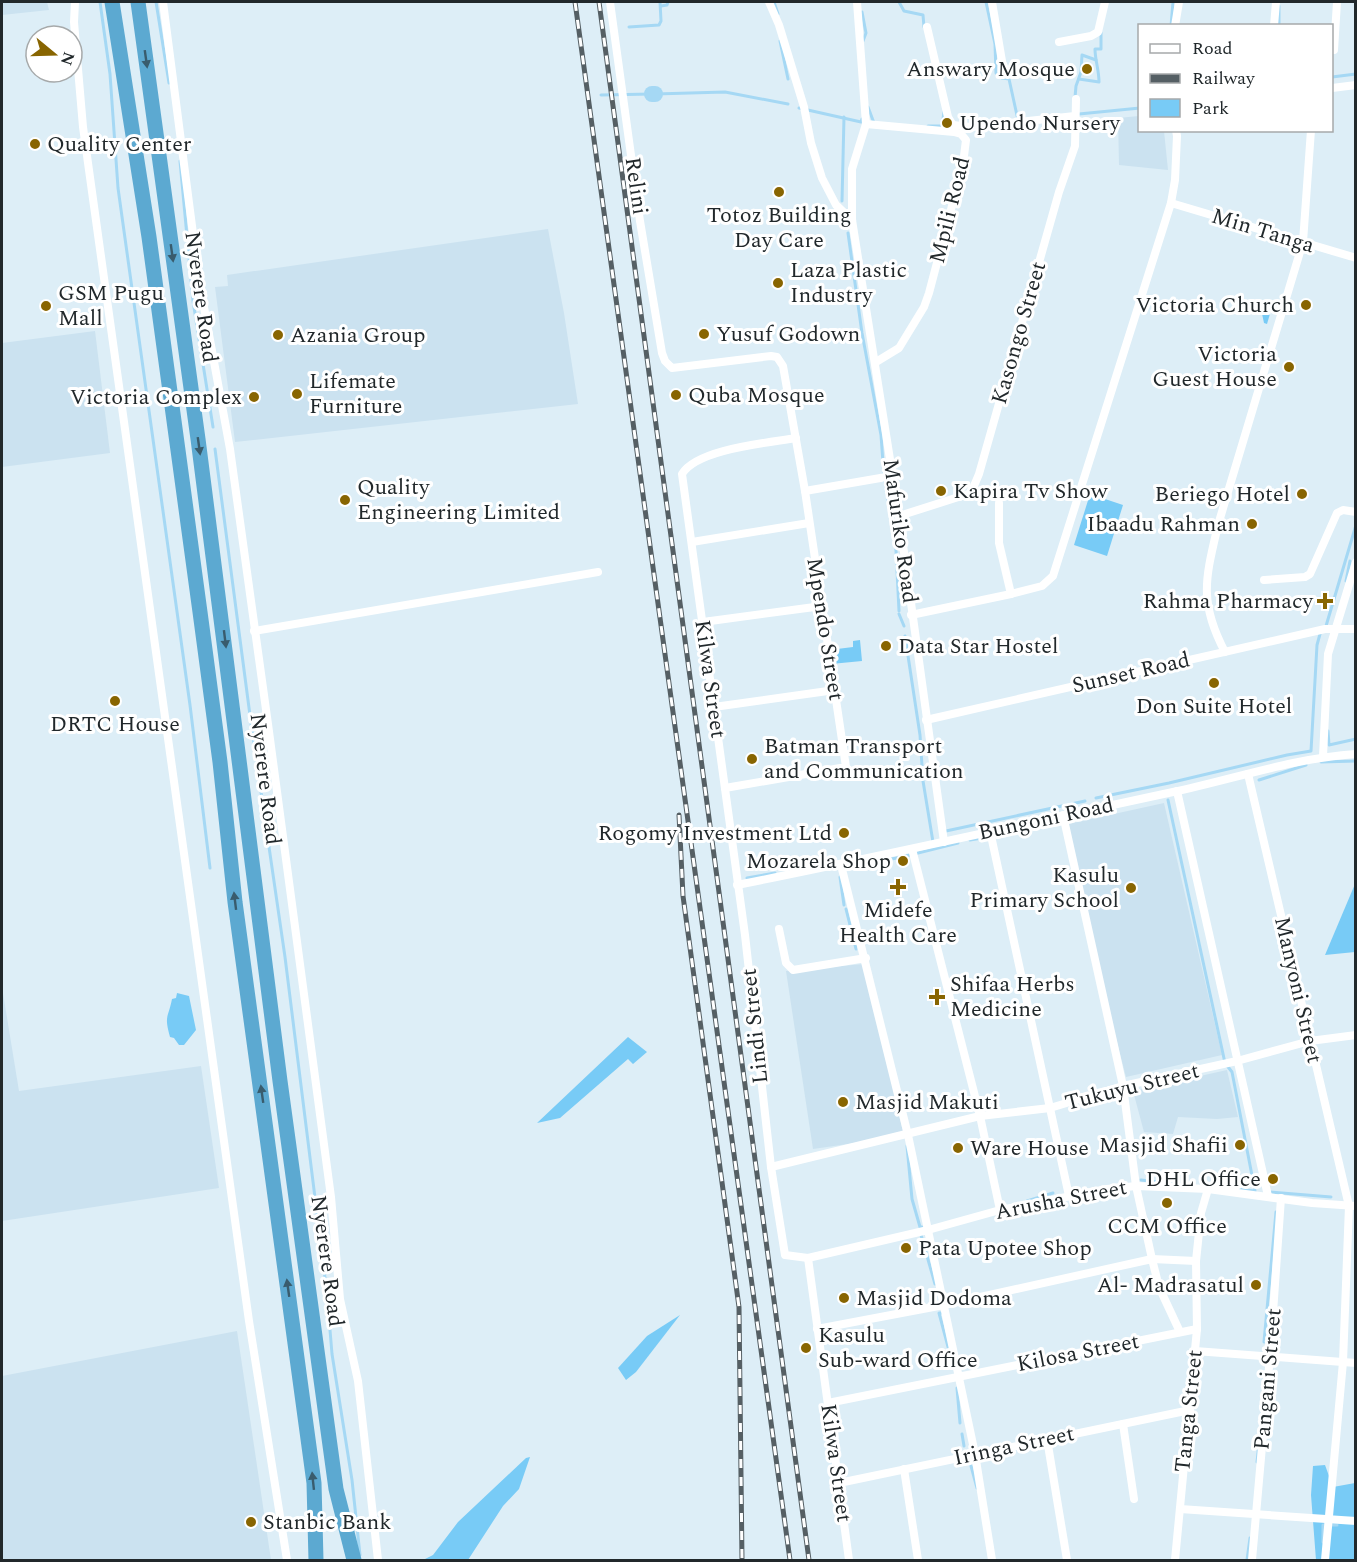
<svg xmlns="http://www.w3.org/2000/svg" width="1357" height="1562" viewBox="0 0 1357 1562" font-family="Spectral,serif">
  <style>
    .built { fill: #cbe2f0 }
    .green { fill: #78cbf6 }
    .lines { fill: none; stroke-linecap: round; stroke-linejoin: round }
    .stream { stroke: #a5d8f4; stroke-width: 3 }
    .river { stroke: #a5d8f4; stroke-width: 16 }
    .street { stroke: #fff; stroke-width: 8 }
    .highway { stroke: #5ca9d1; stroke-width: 15 }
    .rail-casing { stroke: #555f64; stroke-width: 5 }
    .rail { stroke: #fff; stroke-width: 3; stroke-dasharray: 9; stroke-linecap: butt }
    .oneway { fill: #395c6d }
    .poi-dot { fill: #886501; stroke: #fff; stroke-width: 2 }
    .labels { text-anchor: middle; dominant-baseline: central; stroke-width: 6; stroke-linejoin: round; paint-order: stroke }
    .poi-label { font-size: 22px; fill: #21282b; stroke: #fff; text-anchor: start }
    .street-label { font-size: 22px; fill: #21282b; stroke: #fff }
  </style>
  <rect width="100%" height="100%" fill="#ddeef7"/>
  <g class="built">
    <path d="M2,2h45l2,8 -47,5z"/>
    <path d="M1139,116l1,14 24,1 4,39 -49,-5 -1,-47z"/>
    <path d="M548,229l16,84 14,91 -343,38 -20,-155 13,-1 -1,-11z"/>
    <path d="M95,331l15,122 -108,14v-124z"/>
    <path d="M1164,803l58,252 -96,22 -32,-125 -30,-127z"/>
    <path d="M864,964l40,172 -91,13 -27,-178z"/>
    <path d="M2,987l17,104 182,-25 18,122 -217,33z"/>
    <path d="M1227,1070l11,47 -21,2 -39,-2 -5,17 -29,-2 -11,-41z"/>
    <path d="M237,1331l34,229h-269v-184z"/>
  </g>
  <g class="green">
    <path d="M1270,299l2,8 -5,17 -3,-1 -3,-14z"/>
    <path d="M1090,494l33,11 -16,51 -33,-11z"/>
    <path d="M860,640l2,21 -31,3 -2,-14 24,-3v-6z"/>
    <path d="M1355,884v68l-30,3z"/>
    <path d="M177,993l12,3 7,34 -12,15h-5l-5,-7 -4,-1c-6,-22 -2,-18 2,-38l4,-1z"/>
    <path d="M628,1037l19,15 -14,12 -5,-5 -68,59 -23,5z"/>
    <path d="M680,1315l-44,57 -10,8 -8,-12 29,-32z"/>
    <path d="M530,1457l-11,32 -16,17 -35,54h-45l10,-5 25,-33 68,-64z"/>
    <path d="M1325,1465l8,22 22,-4v77h-39l-5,-65 2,-29z"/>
  </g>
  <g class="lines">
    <g class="stream">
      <path d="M100,2l10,72 8,114 72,517 20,163"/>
      <path d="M156,2l13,81"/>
      <path d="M774,2l4,12"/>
      <path d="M899,2l5,9 19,4 1,12"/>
      <path d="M986,2l9,42 1,29 6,5 7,1 9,41"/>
      <path d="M661,6l6,-1 1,-3"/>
      <path d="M862,12l4,21 -3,8"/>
      <path d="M1171,26l2,-24"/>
      <path d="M1279,26v-20"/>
      <path d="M629,27l30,-2 2,-4 -1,-19"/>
      <path d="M780,41l8,38"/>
      <path d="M1332,77l24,-3"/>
      <path d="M1079,79l20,3c0,-12 -4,-22 -4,-33h6v-16"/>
      <path d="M655,94l70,-2 63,12"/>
      <path d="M601,95l51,-1"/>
      <path d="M1075,97l1,-11 5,-14 1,-17 14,5"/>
      <path d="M868,107l6,16"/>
      <path d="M799,108l62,14 1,-3"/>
      <path d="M1079,114l61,-6"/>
      <path d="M928,126h23"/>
      <path d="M942,126l2,-14"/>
      <path d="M180,161l13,140 20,126"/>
      <path d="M842,201l2,-84"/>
      <path d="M848,233l14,100 19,102 3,42 12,73 3,61"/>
      <path d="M215,449l36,274 34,234 42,337 5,60 20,126 8,75"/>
      <path d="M1346,581l4,-20"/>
      <path d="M899,614l5,12"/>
      <path d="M1326,626l30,-101"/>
      <path d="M905,636l15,99 3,46 10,61"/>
      <path d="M1328,731l1,14 27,-6"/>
      <path d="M1321,762l35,-1"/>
      <path d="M1259,780l47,-15"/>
      <path d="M1096,798l73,-15 118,-28 24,-4 6,-106 3,-11"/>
      <path d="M1168,800l57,263 7,9 23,119 -20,-2"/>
      <path d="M946,831l139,-30"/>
      <path d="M970,840l54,-9 18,-5"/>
      <path d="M844,868l58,-11 56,-14"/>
      <path d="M840,877l4,28"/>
      <path d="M747,878l28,-5"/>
      <path d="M846,909l10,40"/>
      <path d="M907,1146l5,53 8,28h2"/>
      <path d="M1141,1180l25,3"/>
      <path d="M1269,1192l62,5"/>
      <path d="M1027,1201l26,-8"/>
      <path d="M921,1235l14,49"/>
      <path d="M943,1313h-4l12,45"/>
      <path d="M1264,1342l12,-130"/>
      <path d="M957,1388l3,35"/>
      <path d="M962,1434l2,12"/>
      <path d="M1257,1462l4,-37"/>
      <path d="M971,1466l6,22"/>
      <path d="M1323,1542v-17h14"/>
      <path d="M1247,1560l3,-22"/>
    </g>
    <path class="river" d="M652,94h3"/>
    <g class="street">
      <path d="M75,2l-1,20 9,105 166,1194 38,239"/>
      <path d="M163,2l36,278 31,169 38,275 63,473 9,102 18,82 20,179"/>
      <path d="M610,2l30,219 22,132 3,8 7,7 99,-12 6,1 6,9 22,125 41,276 -121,21"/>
      <path d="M769,2l10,23 25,82 7,36 11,35 14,27 16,15"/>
      <path d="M857,2l9,122 -14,45v51l47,296 45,326"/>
      <path d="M992,2l12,71"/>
      <path d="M1175,26l4,-24"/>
      <path d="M1274,26l2,-24"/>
      <path d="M927,27l21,90 5,8 18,2 104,-11"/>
      <path d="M1059,42l32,-6 7,-4 7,-30"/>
      <path d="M1334,50l3,-48"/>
      <path d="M1332,88l24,-3"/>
      <path d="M866,124l88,8 7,2 5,6 -3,24 -34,129 -5,14 -25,41 -23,14"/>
      <path d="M1171,203l185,55"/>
      <path d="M796,438c-29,5 -99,11 -114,36l63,461 26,232 14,88 23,3 120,-28 72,-20 107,-21 29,-3 72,3 104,14 44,3"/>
      <path d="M805,491l87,-15"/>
      <path d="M999,503v40l12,51"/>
      <path d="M899,516l72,-23 8,-19 80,-282 16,-46 1,-47"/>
      <path d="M692,542l117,-19"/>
      <path d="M1264,580l41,-3 5,-3 27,-61 6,-3 13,2"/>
      <path d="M911,615l100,-21 31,-8 11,-10 118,-373 4,-23 2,-44 -1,-6"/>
      <path d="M703,622l119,-16"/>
      <path d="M254,631l344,-59"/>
      <path d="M1225,652c-27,-51 -19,-75 -7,-127l85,-283 8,-112"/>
      <path d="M714,707l121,-17"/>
      <path d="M926,720l399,-91h31"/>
      <path d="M1323,756l5,-102 28,-92"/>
      <path d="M1248,774l101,432 -6,156 -18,198"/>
      <path d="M1177,791l91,405"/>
      <path d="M1063,815l60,271 13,100 16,73 7,28 21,45"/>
      <path d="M990,831l79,365"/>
      <path d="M912,849l68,267 20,94"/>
      <path d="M841,865l67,270 67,319 17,106"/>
      <path d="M737,885c146,-29 291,-62 436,-93 61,-13 121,-34 183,-38"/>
      <path d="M779,929l7,34 7,7 73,-12"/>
      <path d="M771,1167l209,-51 70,-8 73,-22 114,-25 73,-20 46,-6"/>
      <path d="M808,1258l41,302"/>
      <path d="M817,1329l127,-24 208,-46 44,2"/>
      <path d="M1195,1351l161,12"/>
      <path d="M828,1403l369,-74"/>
      <path d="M1123,1424l11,75"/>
      <path d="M1047,1439l20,121"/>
      <path d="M904,1469l14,91"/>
      <path d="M839,1483l351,-73"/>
      <path d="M1180,1509l176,12"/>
      <path d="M1175,1560l22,-231 -1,-68 5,-48 7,-24"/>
      <path d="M1252,1560l18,-204 11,-158"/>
    </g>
    <g class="highway">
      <path d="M112,2l37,235 51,375 20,150 15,140 79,581 2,77"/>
      <path d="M138,2l60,437 82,642 56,408 18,71"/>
    </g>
    <defs>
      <g id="rail">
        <path d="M575,2l215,1558"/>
        <path d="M599,2l210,1558"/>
        <path d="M679,815l4,81 56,411 3,253"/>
      </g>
    </defs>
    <use href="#rail" class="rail-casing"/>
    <use href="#rail" class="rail"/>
  </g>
  <defs><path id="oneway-solid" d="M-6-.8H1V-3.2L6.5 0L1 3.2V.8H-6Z" transform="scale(1.5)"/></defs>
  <g class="oneway">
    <use href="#oneway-solid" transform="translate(146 59) rotate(82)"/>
    <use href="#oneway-solid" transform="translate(172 253) rotate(82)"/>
    <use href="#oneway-solid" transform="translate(199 446) rotate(82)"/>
    <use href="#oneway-solid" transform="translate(225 639) rotate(83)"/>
    <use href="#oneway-solid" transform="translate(235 901) rotate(-97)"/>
    <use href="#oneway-solid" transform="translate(262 1094) rotate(-98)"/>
    <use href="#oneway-solid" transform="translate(288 1288) rotate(-98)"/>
    <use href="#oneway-solid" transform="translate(313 1481) rotate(-96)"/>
  </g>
  <g class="poi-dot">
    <circle cx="1087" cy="69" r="6"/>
    <circle cx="947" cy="123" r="6"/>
    <circle cx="35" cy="144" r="6"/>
    <circle cx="779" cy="192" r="6"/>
    <circle cx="778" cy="283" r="6"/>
    <circle cx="1306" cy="305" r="6"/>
    <circle cx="46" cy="306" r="6"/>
    <circle cx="704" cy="334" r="6"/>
    <circle cx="278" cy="335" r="6"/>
    <circle cx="1289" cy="367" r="6"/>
    <circle cx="297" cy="394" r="6"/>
    <circle cx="676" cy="395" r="6"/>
    <circle cx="254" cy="397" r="6"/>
    <circle cx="941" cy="491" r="6"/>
    <circle cx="1302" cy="494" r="6"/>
    <circle cx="345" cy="500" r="6"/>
    <circle cx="1252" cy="524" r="6"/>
    <path d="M1322 592h6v6h6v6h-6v6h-6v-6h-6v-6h6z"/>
    <circle cx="886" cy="646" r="6"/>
    <circle cx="1214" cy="683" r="6"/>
    <circle cx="115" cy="701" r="6"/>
    <circle cx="752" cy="759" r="6"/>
    <circle cx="844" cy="833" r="6"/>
    <circle cx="903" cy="861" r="6"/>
    <path d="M895 878h6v6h6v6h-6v6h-6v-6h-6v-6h6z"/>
    <circle cx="1131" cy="888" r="6"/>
    <path d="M934 988h6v6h6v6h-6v6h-6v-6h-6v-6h6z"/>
    <circle cx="843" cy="1102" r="6"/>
    <circle cx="1240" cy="1145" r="6"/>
    <circle cx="958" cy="1148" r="6"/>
    <circle cx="1273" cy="1179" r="6"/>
    <circle cx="1167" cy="1203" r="6"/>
    <circle cx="906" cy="1248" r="6"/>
    <circle cx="1256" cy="1285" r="6"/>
    <circle cx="844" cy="1298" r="6"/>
    <circle cx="806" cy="1348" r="6"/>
    <circle cx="251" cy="1522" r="6"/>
  </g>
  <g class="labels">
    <g class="poi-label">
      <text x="1075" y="69" text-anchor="end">Answary Mosque</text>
      <text x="959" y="123">Upendo Nursery</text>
      <text x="47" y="144">Quality Center</text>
      <text x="779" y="215" text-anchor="middle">Totoz Building<tspan x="779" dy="25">Day Care</tspan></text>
      <text x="790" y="270">Laza Plastic<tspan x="790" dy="25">Industry</tspan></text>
      <text x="58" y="293">GSM Pugu<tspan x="58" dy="25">Mall</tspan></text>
      <text x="1294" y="305" text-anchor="end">Victoria Church</text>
      <text x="716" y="334">Yusuf Godown</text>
      <text x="290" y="335">Azania Group</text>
      <text x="1277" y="354" text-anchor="end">Victoria<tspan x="1277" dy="25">Guest House</tspan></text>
      <text x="309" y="381">Lifemate<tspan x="309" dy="25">Furniture</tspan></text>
      <text x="688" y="395">Quba Mosque</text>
      <text x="242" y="397" text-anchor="end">Victoria Complex</text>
      <text x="357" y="487">Quality<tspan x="357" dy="25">Engineering Limited</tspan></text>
      <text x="953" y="491">Kapira Tv Show</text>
      <text x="1290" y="494" text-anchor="end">Beriego Hotel</text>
      <text x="1240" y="524" text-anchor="end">Ibaadu Rahman</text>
      <text x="1313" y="601" text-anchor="end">Rahma Pharmacy</text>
      <text x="898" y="646">Data Star Hostel</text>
      <text x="1214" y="706" text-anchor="middle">Don Suite Hotel</text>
      <text x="115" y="724" text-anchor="middle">DRTC House</text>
      <text x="764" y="746">Batman Transport<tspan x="764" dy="25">and Communication</tspan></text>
      <text x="832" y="833" text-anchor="end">Rogomy Investment Ltd</text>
      <text x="891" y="861" text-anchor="end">Mozarela Shop</text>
      <text x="1119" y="875" text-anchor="end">Kasulu<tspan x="1119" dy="25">Primary School</tspan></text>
      <text x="898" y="910" text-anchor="middle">Midefe<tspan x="898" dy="25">Health Care</tspan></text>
      <text x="950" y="984">Shifaa Herbs<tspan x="950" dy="25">Medicine</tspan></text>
      <text x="855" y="1102">Masjid Makuti</text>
      <text x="1228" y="1145" text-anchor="end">Masjid Shafii</text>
      <text x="970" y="1148">Ware House</text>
      <text x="1261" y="1179" text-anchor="end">DHL Office</text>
      <text x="1167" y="1226" text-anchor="middle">CCM Office</text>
      <text x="918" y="1248">Pata Upotee Shop</text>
      <text x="1244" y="1285" text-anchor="end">Al- Madrasatul</text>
      <text x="856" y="1298">Masjid Dodoma</text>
      <text x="818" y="1335">Kasulu<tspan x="818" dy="25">Sub-ward Office</tspan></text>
      <text x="263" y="1522">Stanbic Bank</text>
    </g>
    <g class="street-label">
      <text transform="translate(636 186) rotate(82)">Relini</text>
      <text transform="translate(950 210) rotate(-76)">Mpili Road</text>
      <text transform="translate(1263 231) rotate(17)">Min Tanga</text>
      <text transform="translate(201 297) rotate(82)">Nyerere Road</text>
      <text transform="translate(1019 333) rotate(-74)">Kasongo Street</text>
      <text transform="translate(900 531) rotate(82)">Mafuriko Road</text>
      <text transform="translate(825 629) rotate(81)">Mpendo Street</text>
      <text transform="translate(1131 673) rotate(-13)">Sunset Road</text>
      <text transform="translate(710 679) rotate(82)">Kilwa Street</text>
      <text transform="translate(265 779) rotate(83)">Nyerere Road</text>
      <text transform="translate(1046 819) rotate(-12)">Bungoni Road</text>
      <text transform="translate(1298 990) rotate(77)">Manyoni Street</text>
      <text transform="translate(755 1026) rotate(-96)">Lindi Street</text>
      <text transform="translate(1132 1087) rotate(-14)">Tukuyu Street</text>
      <text transform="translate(1061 1200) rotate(-11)">Arusha Street</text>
      <text transform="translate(327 1261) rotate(82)">Nyerere Road</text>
      <text transform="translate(1078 1353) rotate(-11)">Kilosa Street</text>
      <text transform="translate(1268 1379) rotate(-85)">Pangani Street</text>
      <text transform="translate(1189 1411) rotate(-84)">Tanga Street</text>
      <text transform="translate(1014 1446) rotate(-12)">Iringa Street</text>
      <text transform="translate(836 1463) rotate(82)">Kilwa Street</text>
    </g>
  </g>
  <rect width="1357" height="1562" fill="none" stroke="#21282b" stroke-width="6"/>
  <rect x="1138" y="24" width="195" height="108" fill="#ffffff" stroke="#a6a9aa" stroke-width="1.5"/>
  <rect x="1150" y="44" width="30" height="9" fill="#ffffff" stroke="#a6a9aa" stroke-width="1.5"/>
  <text x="1192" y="54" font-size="18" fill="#21282b">Road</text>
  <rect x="1150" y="74" width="30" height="9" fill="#555f64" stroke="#a6a9aa" stroke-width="1.5"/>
  <text x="1192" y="84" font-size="18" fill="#21282b">Railway</text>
  <rect x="1150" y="99" width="30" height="18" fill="#78cbf6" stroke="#a6a9aa" stroke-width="1.5"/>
  <text x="1192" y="114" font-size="18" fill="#21282b">Park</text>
  <g transform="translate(54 54) rotate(109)"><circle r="28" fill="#ffffff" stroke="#a6a9aa" stroke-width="1.5"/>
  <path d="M0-4.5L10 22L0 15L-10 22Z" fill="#886501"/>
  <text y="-9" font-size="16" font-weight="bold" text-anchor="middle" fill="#21282b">N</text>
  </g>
</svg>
